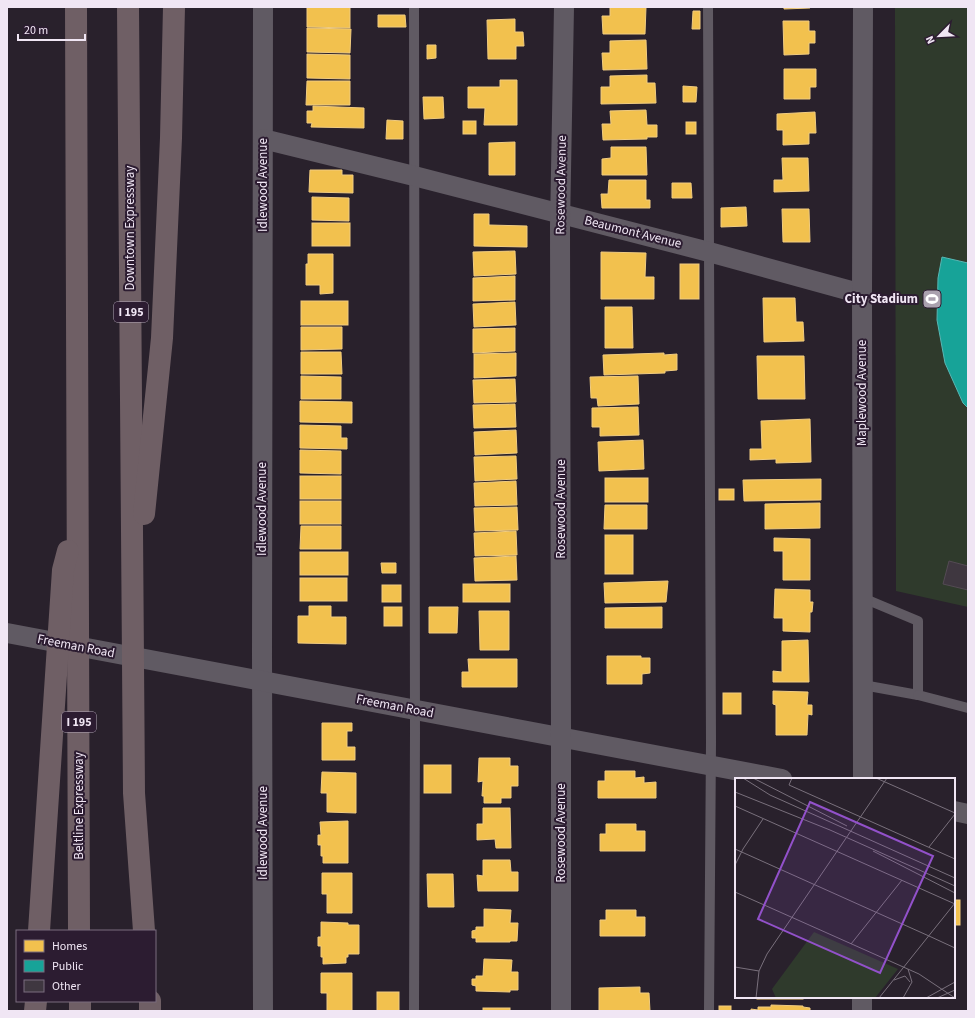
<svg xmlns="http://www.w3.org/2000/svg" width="975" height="1018" viewBox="0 0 975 1018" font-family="'Source Sans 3',sans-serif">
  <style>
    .green { fill: #2f3a2c }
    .homes { fill: #f2c14e; stroke: #f1cc80 }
    .public { fill: #17a398; stroke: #58b7b4 }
    .building { fill: #3f3740; stroke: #544b54 }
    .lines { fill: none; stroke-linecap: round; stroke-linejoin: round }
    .service { stroke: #605a63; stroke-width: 10 }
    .minor { stroke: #605a63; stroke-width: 20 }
    .motorway { stroke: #6f5f65; stroke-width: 22 }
    .labels { text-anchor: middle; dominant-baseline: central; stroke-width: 4; stroke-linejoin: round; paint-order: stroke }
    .shield { fill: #2c1c31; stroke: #b5a9ba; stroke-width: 1 }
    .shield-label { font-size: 12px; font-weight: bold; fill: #f0e6f4 }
    .street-label { font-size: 13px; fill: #f0e6f4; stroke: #2c1c31 }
    .poi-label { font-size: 13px; font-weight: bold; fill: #f0e6f4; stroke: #2c1c31; text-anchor: end }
    .inset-road { fill: none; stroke: #79707c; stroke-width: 1 }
    .view { fill: #9251ca; fill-opacity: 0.15; stroke: #9251ca; stroke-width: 2 }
    .inset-edge { fill: none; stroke: #f0e6f4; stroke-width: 2 }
  </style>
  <rect width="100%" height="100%" fill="#29212c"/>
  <path class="green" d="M895,7h73v600l-72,-16z"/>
  <g class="homes">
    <path d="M307,7h43v21l-43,-1z"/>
    <path d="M610,7h36l-1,27h-42l-1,-18h8z"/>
    <path d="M784,7h25l1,1 -26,1z"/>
    <path d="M693,11h7v18h-8z"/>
    <path d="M378,15h27l1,12h-28z"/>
    <path d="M515,19v13h8l1,14h-8v13h-28l-1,-39z"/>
    <path d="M783,21h26v10h6v12h-6v11l-25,1z"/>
    <path d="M307,28l44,1 -1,24 -43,-1z"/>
    <path d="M646,40l1,29 -44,1 -1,-17h8v-12z"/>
    <path d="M427,45h9v13l-9,1z"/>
    <path d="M307,54l43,1v24l-43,-1z"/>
    <path d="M784,69h32v18h-6v12h-26z"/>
    <path d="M647,75v8h8l1,20 -55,1v-17h9v-11z"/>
    <path d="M500,80h17v45h-33l1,-17h-17v-21h32z"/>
    <path d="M307,81h43v24h-44z"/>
    <path d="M683,86l14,1 -1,15h-13z"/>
    <path d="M423,97h20l1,21 -20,1z"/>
    <path d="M313,106l51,2v20l-53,-1 1,-4h-5v-12h6z"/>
    <path d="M646,110l1,15h10v12h-10v2l-44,1 -1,-16h9l-1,-13z"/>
    <path d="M815,112l1,21h-7v11l-26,1v-15h-6v-16z"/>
    <path d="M387,120l16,1v18h-17z"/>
    <rect x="463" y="121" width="13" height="13"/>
    <rect x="686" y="122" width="10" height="12"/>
    <path d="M515,142v33h-26v-32z"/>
    <path d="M611,147h35l1,28h-45v-16l9,-1z"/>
    <path d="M782,158h26l1,33 -35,1v-12h9z"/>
    <path d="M310,170h32v5h11v18l-44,-1z"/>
    <path d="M609,180h37v20h4v8h-48l-1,-14h7z"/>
    <path d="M672,183h19l1,15h-20z"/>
    <path d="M312,197l37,1v23l-37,-1z"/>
    <path d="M746,207l1,19 -26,1v-19z"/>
    <path d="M782,209h27l1,33h-27z"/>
    <path d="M474,214h15v11l38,1v21l-53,-1z"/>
    <rect x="312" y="223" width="38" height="23"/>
    <path d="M515,251l1,23 -42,2 -1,-24z"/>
    <path d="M601,252l45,1 -1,24h9v22h-53z"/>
    <path d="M308,254h25v39l-13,1v-9h-14v-21h2z"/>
    <rect x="680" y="264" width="19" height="35"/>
    <path d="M515,276v24l-42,1v-23z"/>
    <path d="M763,298h32l1,24h7l1,19 -40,1z"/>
    <rect x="301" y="301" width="47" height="24"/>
    <path d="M515,302l1,23 -42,2 -1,-23z"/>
    <path d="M605,307h27l1,41h-28z"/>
    <path d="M301,327h41v22l-41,1z"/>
    <path d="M515,328v23l-42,2v-24z"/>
    <path d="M301,352h40l1,22h-41z"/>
    <path d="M516,353v23l-42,2v-24z"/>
    <path d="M664,353v2l13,-1v16l-12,1v2l-61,2 -1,-20z"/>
    <path d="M757,356h47l1,43h-47z"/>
    <path d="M301,376l40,1v22h-40z"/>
    <path d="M638,376l1,28 -41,2 -1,-8h-6l-1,-21z"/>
    <path d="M515,379l1,23 -42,1 -1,-23z"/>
    <path d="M300,401l52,1v21l-52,-1z"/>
    <path d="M515,404l1,23 -42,1 -1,-23z"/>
    <path d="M638,407l1,28 -39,1v-9h-8v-19z"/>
    <path d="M810,419l1,43 -35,1v-4l-26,1v-11h12l-1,-28z"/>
    <path d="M300,425l41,1v12h6v11l-47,-1z"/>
    <path d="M516,430l1,23 -42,2 -1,-23z"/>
    <path d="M643,440l1,29 -45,2 -1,-29z"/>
    <path d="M300,450l41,1v23l-41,-1z"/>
    <path d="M516,456l1,23 -42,2 -1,-24z"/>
    <rect x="300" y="476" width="41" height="23"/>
    <rect x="605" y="478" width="43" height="24"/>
    <path d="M821,479v21l-77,1 -1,-21z"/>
    <path d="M516,481l1,24 -42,1 -1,-23z"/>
    <rect x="719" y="489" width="15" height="11"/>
    <rect x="300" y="501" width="41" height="23"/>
    <path d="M820,503v25l-55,1v-25z"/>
    <path d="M605,505h42v24h-43z"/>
    <path d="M517,507l1,23 -43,1 -1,-23z"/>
    <path d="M301,526h40v23h-41z"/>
    <path d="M516,531l1,24 -42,1 -1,-23z"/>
    <rect x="605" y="535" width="28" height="39"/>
    <path d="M774,538l36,1v41h-27v-29h-9z"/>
    <rect x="300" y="552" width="48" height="23"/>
    <path d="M516,556l1,24 -42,1 -1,-23z"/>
    <path d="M381,563h15v10h-14z"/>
    <rect x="300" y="578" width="47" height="23"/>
    <path d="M668,581l-2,21 -61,1 -1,-20z"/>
    <rect x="463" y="584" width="47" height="18"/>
    <rect x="382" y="585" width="19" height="17"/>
    <path d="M775,589l35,1v12h3l-1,10h-2v20l-27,-1v-13h-9z"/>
    <path d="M309,606h22v11h15v27l-48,-1v-27h11z"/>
    <rect x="384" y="607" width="18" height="19"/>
    <path d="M429,607h29l-1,26h-28z"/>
    <path d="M662,607v21h-57v-20z"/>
    <path d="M479,611h30v39h-29z"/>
    <path d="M808,640l1,42h-36v-11l9,1v-31z"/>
    <path d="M607,656h34v2h9v15l-8,1v10h-35z"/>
    <path d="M468,659h49v28h-55v-15h7z"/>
    <path d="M773,691l35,1 -1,13h5v10l-4,-1 -1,21h-31v-30l-3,-1z"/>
    <rect x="723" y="693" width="18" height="21"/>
    <path d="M322,723h30v8h-5v16h8v13h-33z"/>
    <path d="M479,758h31v8h8v20h-7v12h-10v5h-17v-7h-2l1,-15 -5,1z"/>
    <rect x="424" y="765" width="27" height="28"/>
    <path d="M605,771h30v7l9,-1v6l12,-1v16h-58v-17h7z"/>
    <path d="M322,772l34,1v40l-29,-1v-19h-6z"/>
    <path d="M483,808h27l1,40h-15l-1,-9 -18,1v-16h6z"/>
    <path d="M348,821v42h-25v-7h-2v-11h-3v-10h3l-1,-13z"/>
    <path d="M606,824h30v7h9v20h-45v-17h6z"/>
    <path d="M483,860h27l1,12h7v19h-40l-1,-16 6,1z"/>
    <path d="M322,873h30v40h-25v-19h-5z"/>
    <path d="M427,874h26l1,33h-26z"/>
    <rect x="954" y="900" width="6" height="25"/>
    <path d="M484,909l27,1 -1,13h8l-1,18h-7v1h-34v-4h-4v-7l4,-1v-3h8z"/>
    <path d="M606,910h30v7h9v19h-45v-16h6z"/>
    <path d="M321,922l27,1v2h11v29h-11v3h-2v6l-23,1v-7h-2v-11h-3v-9h3z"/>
    <path d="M484,959l28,1 -1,12h7v18h-8v2l-34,-1v-5l-4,-1v-6h4v-3h7z"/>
    <path d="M321,973h31v38h-25v-18h-6z"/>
    <path d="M640,987v6h9l1,18h-51v-23z"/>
    <rect x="377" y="992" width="22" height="19"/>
    <rect x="757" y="997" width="46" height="2"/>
    <path d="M771,1005l32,1v1l7,1v3h-59v-2l7,1v-3h13z"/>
    <rect x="719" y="1006" width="12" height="5"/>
    <rect x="483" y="1008" width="27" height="3"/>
  </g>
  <path class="public" d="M942,257l26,6v145l-5,-5 -18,-40 -8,-43 1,-42z"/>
  <path class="building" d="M949,561l19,5v24l-25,-6z"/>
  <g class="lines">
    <g class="service">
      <path d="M708,7l3,735 -2,269"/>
      <path d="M863,685l55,10v-74l-55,-23"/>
      <path d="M918,695l50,13"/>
      <path d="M414,1011l1,-279 -1,-725"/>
    </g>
    <g class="minor">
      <path d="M263,7l-1,648 1,356"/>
      <path d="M263,139l151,37 295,76 153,42"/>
      <path d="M7,633l775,146"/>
      <path d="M863,779l-1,-485 1,-287"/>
      <path d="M954,811l14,3"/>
      <path d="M561,1011v-274l-1,-511 4,-219"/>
      <path d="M862,1011v-14"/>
    </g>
    <g class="motorway">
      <path d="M76,7l3,924"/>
      <path d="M128,7l6,786 10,138"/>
      <path d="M144,514l18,-176 9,-200 3,-131"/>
      <path d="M39,931l24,-361 5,-19"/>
      <path d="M80,1001v10"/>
      <path d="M150,1001v10"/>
      <path d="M35,1011l1,-10"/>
    </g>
  </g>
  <defs>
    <symbol id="stadium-square" viewBox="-11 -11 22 22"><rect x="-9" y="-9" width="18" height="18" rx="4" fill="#aaa1ae" stroke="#2c1c31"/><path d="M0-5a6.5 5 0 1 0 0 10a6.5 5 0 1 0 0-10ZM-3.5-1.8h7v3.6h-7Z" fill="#fff"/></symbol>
  </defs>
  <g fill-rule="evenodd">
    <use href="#stadium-square" x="921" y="288" width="22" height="22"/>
  </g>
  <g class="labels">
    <g class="shield">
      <rect x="114" y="302" width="34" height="20" rx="3"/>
      <rect x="62" y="712" width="34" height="20" rx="3"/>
    </g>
    <g class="shield-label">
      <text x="131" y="312">I 195</text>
      <text x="79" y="722">I 195</text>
    </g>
    <g class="street-label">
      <text transform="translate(263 185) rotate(-90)">Idlewood Avenue</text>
      <text transform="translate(561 185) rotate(-89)">Rosewood Avenue</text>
      <text transform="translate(130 228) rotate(-90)">Downtown Expressway</text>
      <text transform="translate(633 232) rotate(14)">Beaumont Avenue</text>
      <text transform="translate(862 393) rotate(-90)">Maplewood Avenue</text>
      <text transform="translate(262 509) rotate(-90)">Idlewood Avenue</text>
      <text transform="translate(561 509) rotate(-90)">Rosewood Avenue</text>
      <text transform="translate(76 646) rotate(11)">Freeman Road</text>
      <text transform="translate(395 706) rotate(11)">Freeman Road</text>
      <text transform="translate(79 806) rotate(-90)">Beltline Expressway</text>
      <text transform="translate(263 833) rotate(-90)">Idlewood Avenue</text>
      <text transform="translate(561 833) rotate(-90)">Rosewood Avenue</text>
    </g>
    <g class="poi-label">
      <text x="918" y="299">City Stadium</text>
    </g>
  </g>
  <g transform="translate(735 778)">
    <rect width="220" height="220" fill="#29212c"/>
    <path d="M79,154l84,37 -23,29h-99l-4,-9z" fill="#2f3a2c"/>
    <path class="inset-road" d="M8,0l27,17 185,83M18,0l94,48M57,0l-3,7 166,74M141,0l79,35M0,14l95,38 125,56M0,28l220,98M194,69l26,-33M0,71l194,87M138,73l82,42M0,87l8,-16 20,-30M0,114l184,82 36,24M194,158l26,12M116,166l51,-64M0,189l24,4M159,202l11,-4 5,6M21,220l3,-27 8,-17 120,-176M144,220l76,-95M168,220l9,-16 -4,-13M191,220l29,-16M202,220l18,-8"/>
    <path class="view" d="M75,24l123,54 -53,117 -122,-54z"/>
    <rect width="220" height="220" class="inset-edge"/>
  </g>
  <rect width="975" height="1018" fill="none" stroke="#f0e6f4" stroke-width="16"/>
  <rect x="16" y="930" width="140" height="72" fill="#2c1c31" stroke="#7a6d7f"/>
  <rect x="24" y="940" width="20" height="12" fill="#f2c14e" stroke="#7a6d7f"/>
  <text x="52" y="950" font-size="12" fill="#f0e6f4">Homes</text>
  <rect x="24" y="960" width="20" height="12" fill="#17a398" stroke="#7a6d7f"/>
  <text x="52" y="970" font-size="12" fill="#f0e6f4">Public</text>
  <rect x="24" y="980" width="20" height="12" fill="#3f3740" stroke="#7a6d7f"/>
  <text x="52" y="990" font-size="12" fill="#f0e6f4">Other</text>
  <g transform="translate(939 36) rotate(246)" stroke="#2c1c31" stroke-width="3" paint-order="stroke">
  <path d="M0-3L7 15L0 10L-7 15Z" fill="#f0e6f4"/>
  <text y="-6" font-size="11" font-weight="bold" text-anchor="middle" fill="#f0e6f4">N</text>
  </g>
  <path d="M18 34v6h67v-6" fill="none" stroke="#f0e6f4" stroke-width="2"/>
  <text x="24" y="34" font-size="12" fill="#f0e6f4" stroke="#2c1c31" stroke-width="3" paint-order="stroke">20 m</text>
</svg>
